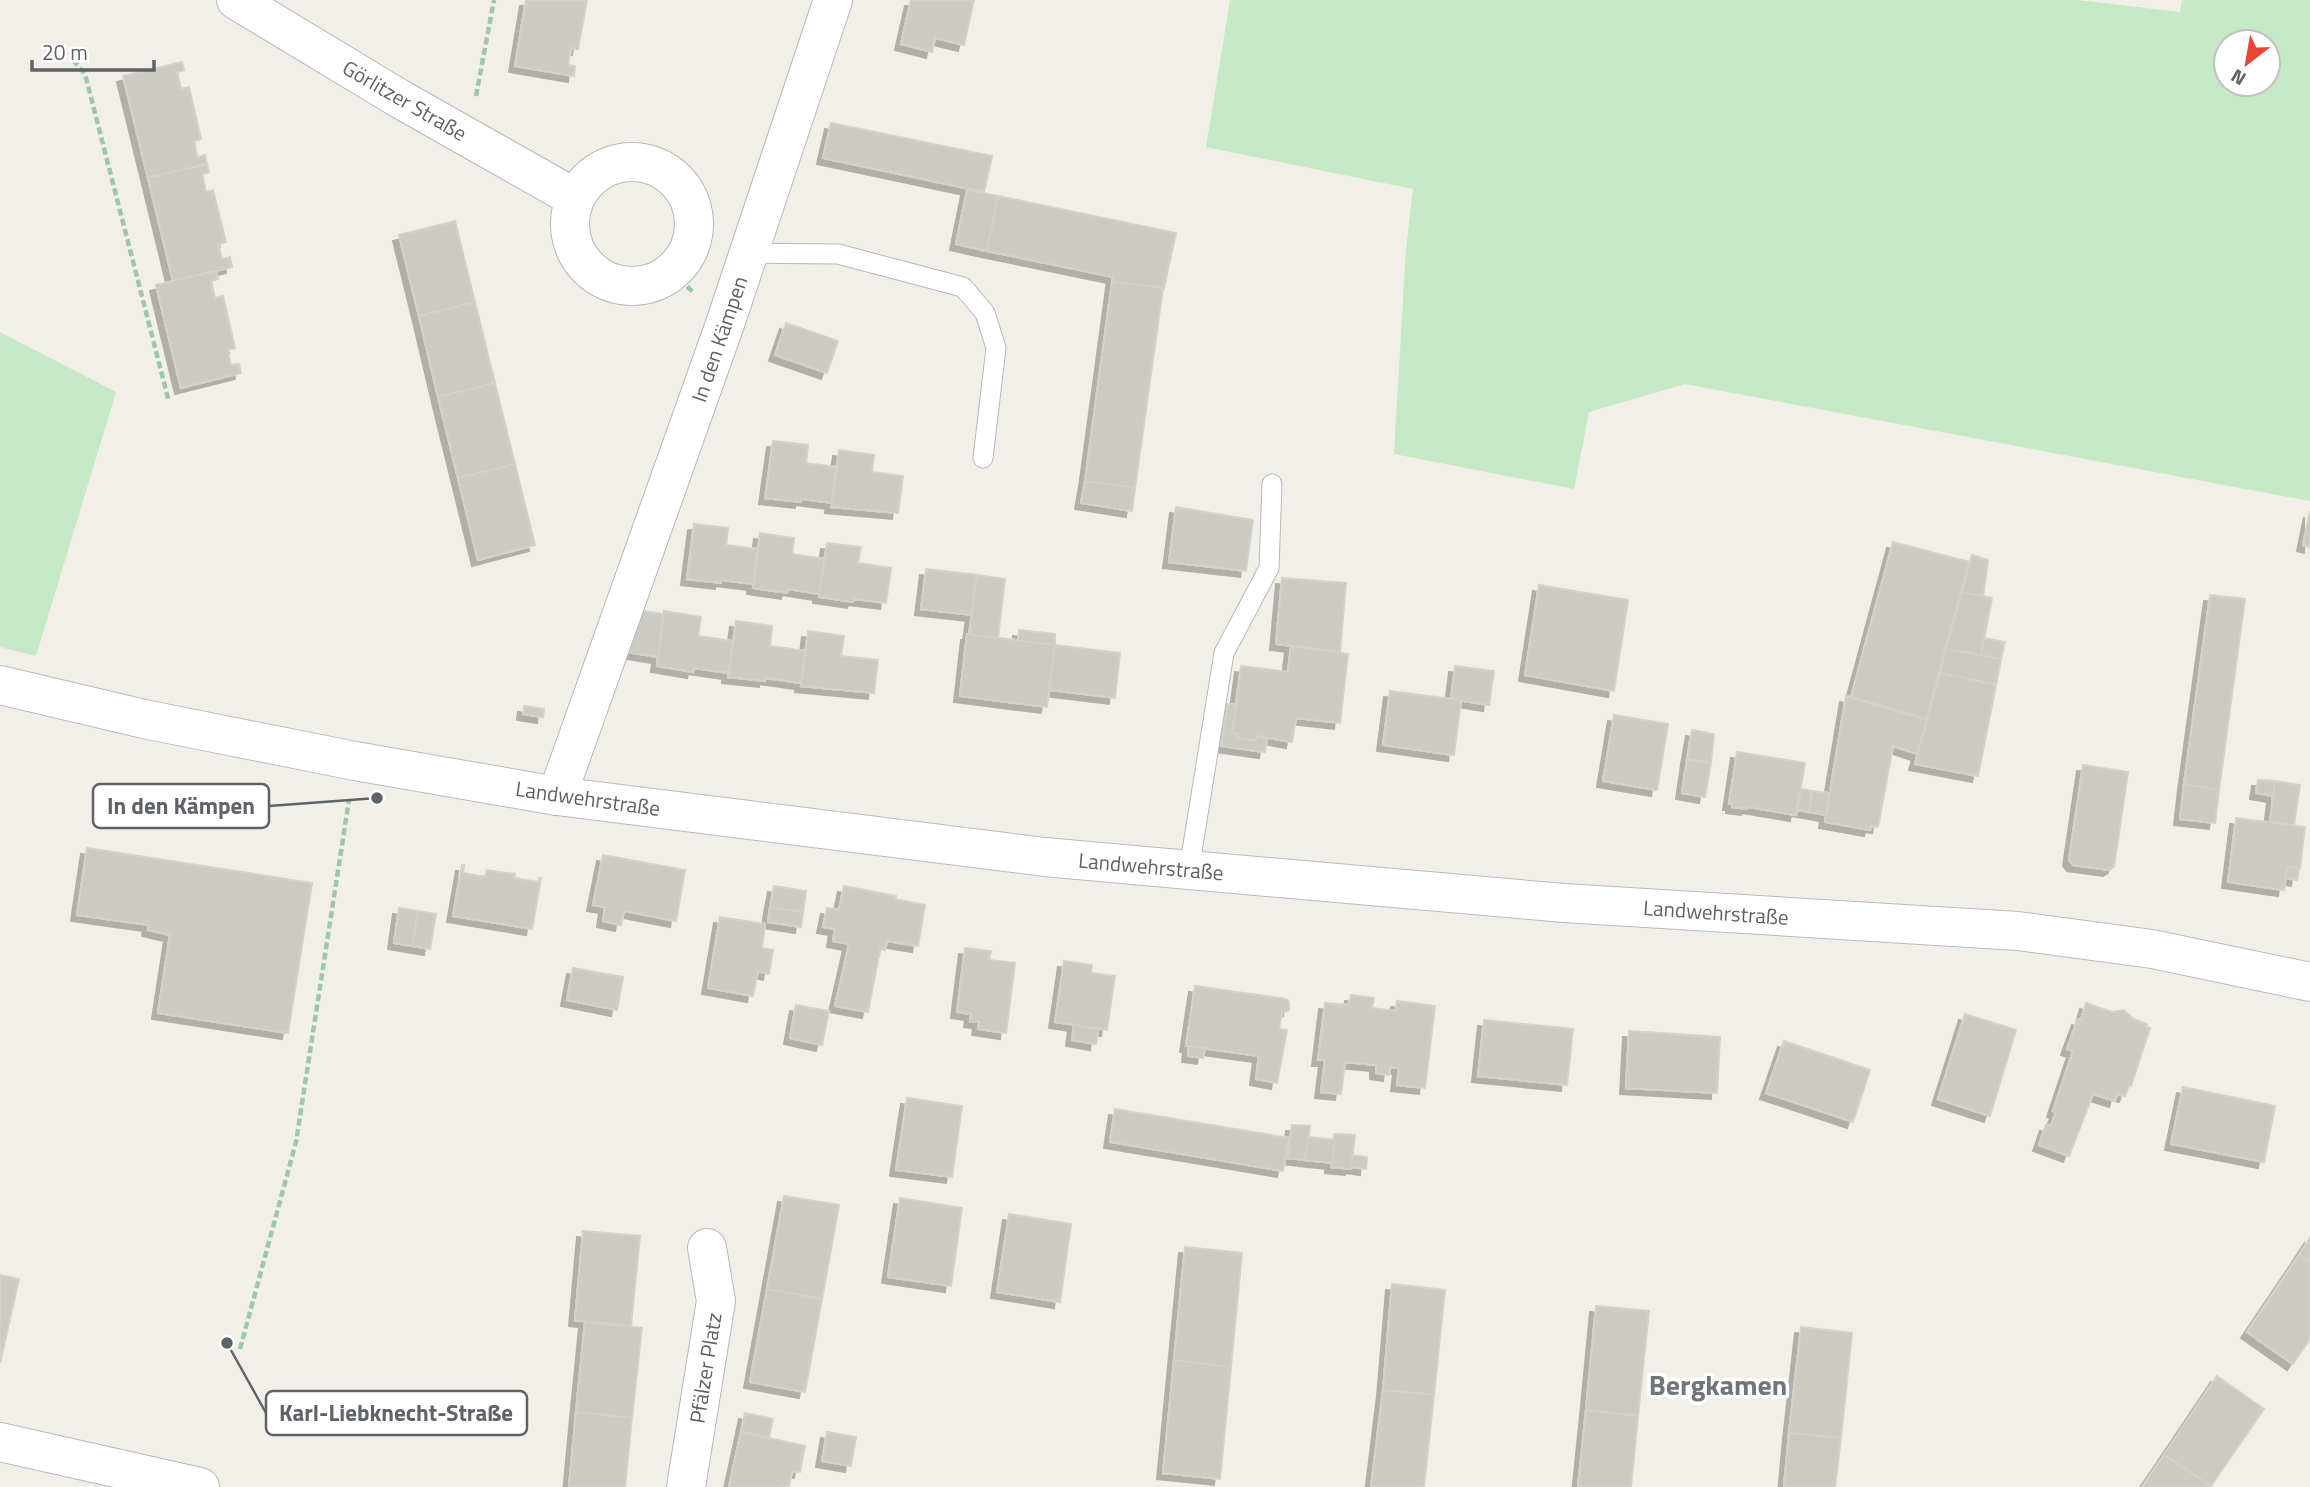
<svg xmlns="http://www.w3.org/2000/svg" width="2310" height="1487" viewBox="0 0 2310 1487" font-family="'Titillium Web',sans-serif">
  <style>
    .green { fill: #c5e8c5; fill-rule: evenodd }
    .building { fill: #cccac5; stroke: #d6d1c6; stroke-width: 2; filter: url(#shadow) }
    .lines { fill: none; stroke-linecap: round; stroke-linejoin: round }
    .lane-casing { stroke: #b5b8bc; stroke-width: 21 }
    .street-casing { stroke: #b5b8bc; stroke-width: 40 }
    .secondary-casing { stroke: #b6babf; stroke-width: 40 }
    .path { stroke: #9cc7a9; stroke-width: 4.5; stroke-dasharray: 7 3.5; stroke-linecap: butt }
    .lane { stroke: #fff; stroke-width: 19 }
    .street { stroke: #fff; stroke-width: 38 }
    .secondary { stroke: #fff; stroke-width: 38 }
    .labels { text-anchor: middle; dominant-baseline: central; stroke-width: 7; stroke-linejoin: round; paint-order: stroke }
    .street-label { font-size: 21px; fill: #5f6368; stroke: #fff }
    .district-label { font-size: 28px; font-weight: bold; fill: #70757a; stroke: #fff }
    .leader { fill: none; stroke: #5f6368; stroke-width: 2.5 }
    .callout-dot { fill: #5f6368; stroke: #fff; stroke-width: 2.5 }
    .callout { fill: #fff; stroke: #5f6368; stroke-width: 2.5 }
    .callout-label { font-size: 23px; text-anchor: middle; font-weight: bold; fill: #5f6368 }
  </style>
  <defs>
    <filter id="shadow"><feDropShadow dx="-6" dy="6" stdDeviation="0" flood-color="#0004"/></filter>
  </defs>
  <rect width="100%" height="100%" fill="#f1efe8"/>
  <g class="green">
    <path d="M1230,0h848l102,12 2,-12h128v501l-625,-117 -96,28 -15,77 -180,-35 12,-205 7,-60 -207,-42zM2268,42v42h-42v-42z"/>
    <path d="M0,332l116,60 -80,264 -36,-9z"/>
  </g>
  <g class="building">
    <path d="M526,0h61l-9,49 -7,-1 -3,17 7,1 -1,10 -59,-10z"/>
    <path d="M911,0h63l-10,45 -29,-7 -3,14 -31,-8z"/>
    <path d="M182,62l2,8 -7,2 4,17 8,-2 12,52 -7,2 3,16 8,-2 2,9 -59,14 -25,-102z"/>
    <path d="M831,123l161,33 -8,36 -161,-34z"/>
    <path d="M207,164l2,8 -7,2 4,18 7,-2 13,52 -8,2 4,15 8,-2 2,10 -59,14 -25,-103z"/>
    <path d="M967,190l31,6 -11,55 -31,-7z"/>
    <path d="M998,196l178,37 -12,55 -52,-6 1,-5 -126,-26z"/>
    <path d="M455,221l20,81 -56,14 -20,-81z"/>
    <path d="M216,271l2,8 -7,2 4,17 8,-2 12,52 -8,2 4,15 8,-1 2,9 -60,15 -25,-103z"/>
    <path d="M1112,282l51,6 -28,200 -50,-7z"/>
    <path d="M475,302l20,81 -57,14 -19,-81z"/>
    <path d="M786,323l52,18 -11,32 -52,-18z"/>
    <path d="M495,383l20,81 -57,14 -20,-81z"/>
    <path d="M773,441l35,4 -2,18 31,4 -5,36 -31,-4v3l-36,-4z"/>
    <path d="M839,450l35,5 -2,17 31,4 -5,37 -67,-6z"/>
    <path d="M515,464l20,81 -57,15 -20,-82z"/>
    <path d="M1085,481l50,7 -3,23 -51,-8z"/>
    <path d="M1176,507l77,13 -7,51 -77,-9z"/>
    <path d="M2310,511v36l-7,-2z"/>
    <path d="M694,524l34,4 -2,17 32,4 -5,35 -32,-4v3l-34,-4z"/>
    <path d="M760,533l34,5 -2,16 32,5 -4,35 -32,-5 -1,4 -34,-5z"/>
    <path d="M1893,542l76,20 -43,157 -75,-22z"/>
    <path d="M827,543l34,4 -3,16 33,5 -5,35 -32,-4 -1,3 -34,-5z"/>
    <path d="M1972,555l16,5 -5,38 -21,-6z"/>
    <path d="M926,569l51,6 -5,40 -51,-6z"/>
    <path d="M977,575l28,4 -7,59 -29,-3z"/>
    <path d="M1282,578l64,5 -6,69 -64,-8z"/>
    <path d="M1539,585l89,15 -14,91 -89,-16z"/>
    <path d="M1962,592l30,6 -11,57 -35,-6z"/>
    <path d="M2210,595l35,4 -26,191 -35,-6z"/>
    <path d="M642,611l22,3 -6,43 -31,-5z"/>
    <path d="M664,611l37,6 -3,19 35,5 -4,32 -35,-5 -1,4 -36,-6z"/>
    <path d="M736,621l36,5 -2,20 36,5 -5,32 -36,-5v3l-37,-4z"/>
    <path d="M1019,630l36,4v11l-37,-4z"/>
    <path d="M808,631l36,5 -3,20 37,4 -4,33 -73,-7z"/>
    <path d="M967,634l88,11 -8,62 -87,-11z"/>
    <path d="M1984,638l21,4 -4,17 -20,-4z"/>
    <path d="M1055,645l65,8 -5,45 -66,-8z"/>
    <path d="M1291,646l57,8 -8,69 -44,-5 -4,24 -35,-6 -1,5 -20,-3 1,-4 -5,-1 9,-67 47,6z"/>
    <path d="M1946,649l55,10 -5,26 -56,-12z"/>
    <path d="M1455,666l39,5 -5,34 -38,-6z"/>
    <path d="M1940,673l56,12 -18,91 -63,-12z"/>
    <path d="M1390,691l71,9 -7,55 -71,-10z"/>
    <path d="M1846,696l81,24 -10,34 -24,-8 -15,81 -7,-1 -1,4 -45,-8z"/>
    <path d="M1227,704l9,1 -4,28 5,1 -1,4 20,3 1,-5 10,2 -2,14 -44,-6z"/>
    <path d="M524,706l20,3 -1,8 -20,-3z"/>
    <path d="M1614,715l54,9 -11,66 -54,-9z"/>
    <path d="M1692,730l22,4 -3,29 -24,-4z"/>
    <path d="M1737,752l68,11 -9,52 -48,-8 -1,2 -15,-2v-3h-3z"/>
    <path d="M1687,759l24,4 -6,34 -23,-4z"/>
    <path d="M2083,765l45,7 -14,95 -5,3 -36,-5 -4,-5z"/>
    <path d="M2258,780l17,1 -2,15 -17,-3z"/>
    <path d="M2275,781l25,4 -6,40 -24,-3z"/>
    <path d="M2184,784l35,6 -4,33 -35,-4z"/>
    <path d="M1801,789l11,2 -3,21 -12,-2z"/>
    <path d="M1812,791l17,2 -3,22 -17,-3z"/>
    <path d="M2236,818l69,9 -5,41 -13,-1 -3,23 -56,-8z"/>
    <path d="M87,848l225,35 -24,150 -130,-20 12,-78 -22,-5 1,-5 -72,-10z"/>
    <path d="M603,855l82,15 -9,51 -52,-10 -3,14 -18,-4 2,-14 -12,-2z"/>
    <path d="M462,865h2l-1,8 22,4 2,-7 28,4 -1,4 24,4 1,-4h2l-9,51 -79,-13z"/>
    <path d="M2287,867l12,1 -2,12 -11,-2z"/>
    <path d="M774,886l32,5 -3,21 -33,-5z"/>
    <path d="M844,886l52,10 -1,3 30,6 -7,41 -31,-5 -2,9 -5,-1 -12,63 -33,-6 14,-62 -16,-3 2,-12 -12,-2 4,-19 12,2z"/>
    <path d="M770,907l33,5 -2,15 -33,-5z"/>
    <path d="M399,908l19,3 -6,35 -18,-3z"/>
    <path d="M418,911l18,3 -6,35 -18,-3z"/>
    <path d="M720,917l45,7 -3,24 11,2 -4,24 -11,-3 -5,25 -45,-8z"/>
    <path d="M965,948l26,3 -2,9 26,3 -9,70 -28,-4 1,-7 -9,-1 1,-7 -14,-2z"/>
    <path d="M1064,961l28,4 -1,8 24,3 -8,54 -52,-8z"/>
    <path d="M573,968l50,9 -6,33 -50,-10z"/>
    <path d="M1195,986l91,13 3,3v8l-7,3 -3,16 8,1 -10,53 -21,-4 3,-23 -73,-10z"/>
    <path d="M1351,995l23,3 -2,10 24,3 1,-10 38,5 -10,82 -28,-3 2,-17 -9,-1 -1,8 -13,-2v-8l-31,-3 -4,32 -20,-2 4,-32h-7l7,-57 24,2z"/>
    <path d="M2086,1003l26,9 12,-2 9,9 14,5 -1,3 4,1 -19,58 -2,-1 -4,11 -8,-2 -2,7 -22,-7 -24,62 -30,-11 7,-20 5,1 5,-14 -3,-1 20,-60 -6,-2 11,-30 3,1z"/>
    <path d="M796,1005l33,6 -7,34 -32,-7z"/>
    <path d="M1965,1014l51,16 -26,86 -52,-17z"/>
    <path d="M1484,1020l89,9 -6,56 -89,-9z"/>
    <path d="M1074,1025l24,4 -2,15 -24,-4z"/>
    <path d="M1629,1031l91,6 -3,56 -91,-5z"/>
    <path d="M1784,1041l86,29 -17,52 -87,-29z"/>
    <path d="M1189,1046l16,2 -2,10 -15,-2z"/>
    <path d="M2183,1087l92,19 -11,56 -93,-18z"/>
    <path d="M907,1098l55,8 -10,71 -56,-7z"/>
    <path d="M1115,1109l174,29 -6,33 -173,-29z"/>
    <path d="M1292,1125l18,1 -5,34 -17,-2z"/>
    <path d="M1334,1134l21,1 -4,34 -20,-2z"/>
    <path d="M1308,1137l27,3 -3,23 -27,-3z"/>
    <path d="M1352,1155l15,2 -1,12 -15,-2z"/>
    <path d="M784,1196l55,9 -17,94 -55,-10z"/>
    <path d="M900,1198l62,10 -11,78 -63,-9z"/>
    <path d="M1009,1214l62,10 -11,78 -63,-10z"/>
    <path d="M583,1231l57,5 -9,90 -56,-6z"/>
    <path d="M2310,1238v24l-11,-7z"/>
    <path d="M1185,1247l57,6 -11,114 -57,-7z"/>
    <path d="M2299,1255l11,7v77l-17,25 -46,-32z"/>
    <path d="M0,1275l19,4 -19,84z"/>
    <path d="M1392,1284l53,6 -11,105 -51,-5z"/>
    <path d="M767,1289l55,10 -17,93 -55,-10z"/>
    <path d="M1596,1306l53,5 -11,105 -52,-6z"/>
    <path d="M585,1322l57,6 -10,90 -56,-6z"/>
    <path d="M1801,1327l51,6 -11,105 -52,-5z"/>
    <path d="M1174,1360l57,7 -11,112 -57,-6z"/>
    <path d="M2217,1376l47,33 -53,77 -47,-31z"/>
    <path d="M1383,1390l51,5 -10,92h-53z"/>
    <path d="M1586,1410l52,6 -7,71h-53z"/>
    <path d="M576,1412l56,6 -7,69h-56z"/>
    <path d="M745,1413l28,6 -4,18 -28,-5z"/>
    <path d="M741,1432l64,14 -5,26 -8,-1 -3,15 -7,-1 -1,2h-52z"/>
    <path d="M827,1432l29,5 -5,29 -29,-5z"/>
    <path d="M1789,1433l52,5 -6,49h-51z"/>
    <path d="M2164,1455l47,31v1h-69z"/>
  </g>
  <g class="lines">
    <defs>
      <g id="lane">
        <path d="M749,253l89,1 125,33 22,26 11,35 -13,110"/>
        <path d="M1189,870l35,-217 45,-85 3,-84"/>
      </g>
      <g id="street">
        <path d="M236,0l164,99 175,99"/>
        <circle cx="632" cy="224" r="62"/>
        <path d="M557,796l168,-472 108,-324"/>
        <path d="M0,1442l200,45"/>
        <path d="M686,1487l30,-186 -9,-53"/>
      </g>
      <path id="secondary" d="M0,685l144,34 211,42 202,35 488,61 144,13 375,33 454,28 134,18 158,33"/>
    </defs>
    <use href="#lane" class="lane-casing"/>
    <use href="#street" class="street-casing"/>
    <use href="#secondary" class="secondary-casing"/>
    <g class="path">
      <path d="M73,60l12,14 84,328"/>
      <path d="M476,96l18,-96"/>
      <path d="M672,272l22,21"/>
      <path d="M240,1349l56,-207 53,-342"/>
    </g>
    <use href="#lane" class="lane"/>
    <use href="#street" class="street"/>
    <use href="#secondary" class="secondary"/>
  </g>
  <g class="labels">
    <g class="street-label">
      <text transform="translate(405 100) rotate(30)">Görlitzer Straße</text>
      <text transform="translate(719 339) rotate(-71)">In den Kämpen</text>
      <text transform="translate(588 798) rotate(8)">Landwehrstraße</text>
      <text transform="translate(1151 866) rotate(5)">Landwehrstraße</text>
      <text transform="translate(1716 912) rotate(4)">Landwehrstraße</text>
      <text transform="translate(705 1368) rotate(-81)">Pfälzer Platz</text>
    </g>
    <g class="district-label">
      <text x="1718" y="1384">Bergkamen</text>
    </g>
  </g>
  <path class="leader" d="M377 798L269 806M227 1343L266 1413"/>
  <g class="callout-dot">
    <circle cx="377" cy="798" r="7"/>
    <circle cx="227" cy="1343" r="7"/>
  </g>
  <g class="callout">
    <rect x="93" y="784" width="176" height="44" rx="7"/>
    <rect x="266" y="1391" width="261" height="44" rx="7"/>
  </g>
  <g class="callout-label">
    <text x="181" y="814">In den Kämpen</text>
    <text x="396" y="1421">Karl-Liebknecht-Straße</text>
  </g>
  <g transform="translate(2247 63) rotate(211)"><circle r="33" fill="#ffffff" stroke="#bfc1c3" stroke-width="2"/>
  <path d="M0-5L12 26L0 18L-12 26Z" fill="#ea4335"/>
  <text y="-10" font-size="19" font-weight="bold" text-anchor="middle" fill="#5f6368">N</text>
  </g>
  <path d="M32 60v10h122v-10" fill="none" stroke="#5f6368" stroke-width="3.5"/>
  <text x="42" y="60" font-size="21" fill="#5f6368" stroke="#ffffff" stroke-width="5" paint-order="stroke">20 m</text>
</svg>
